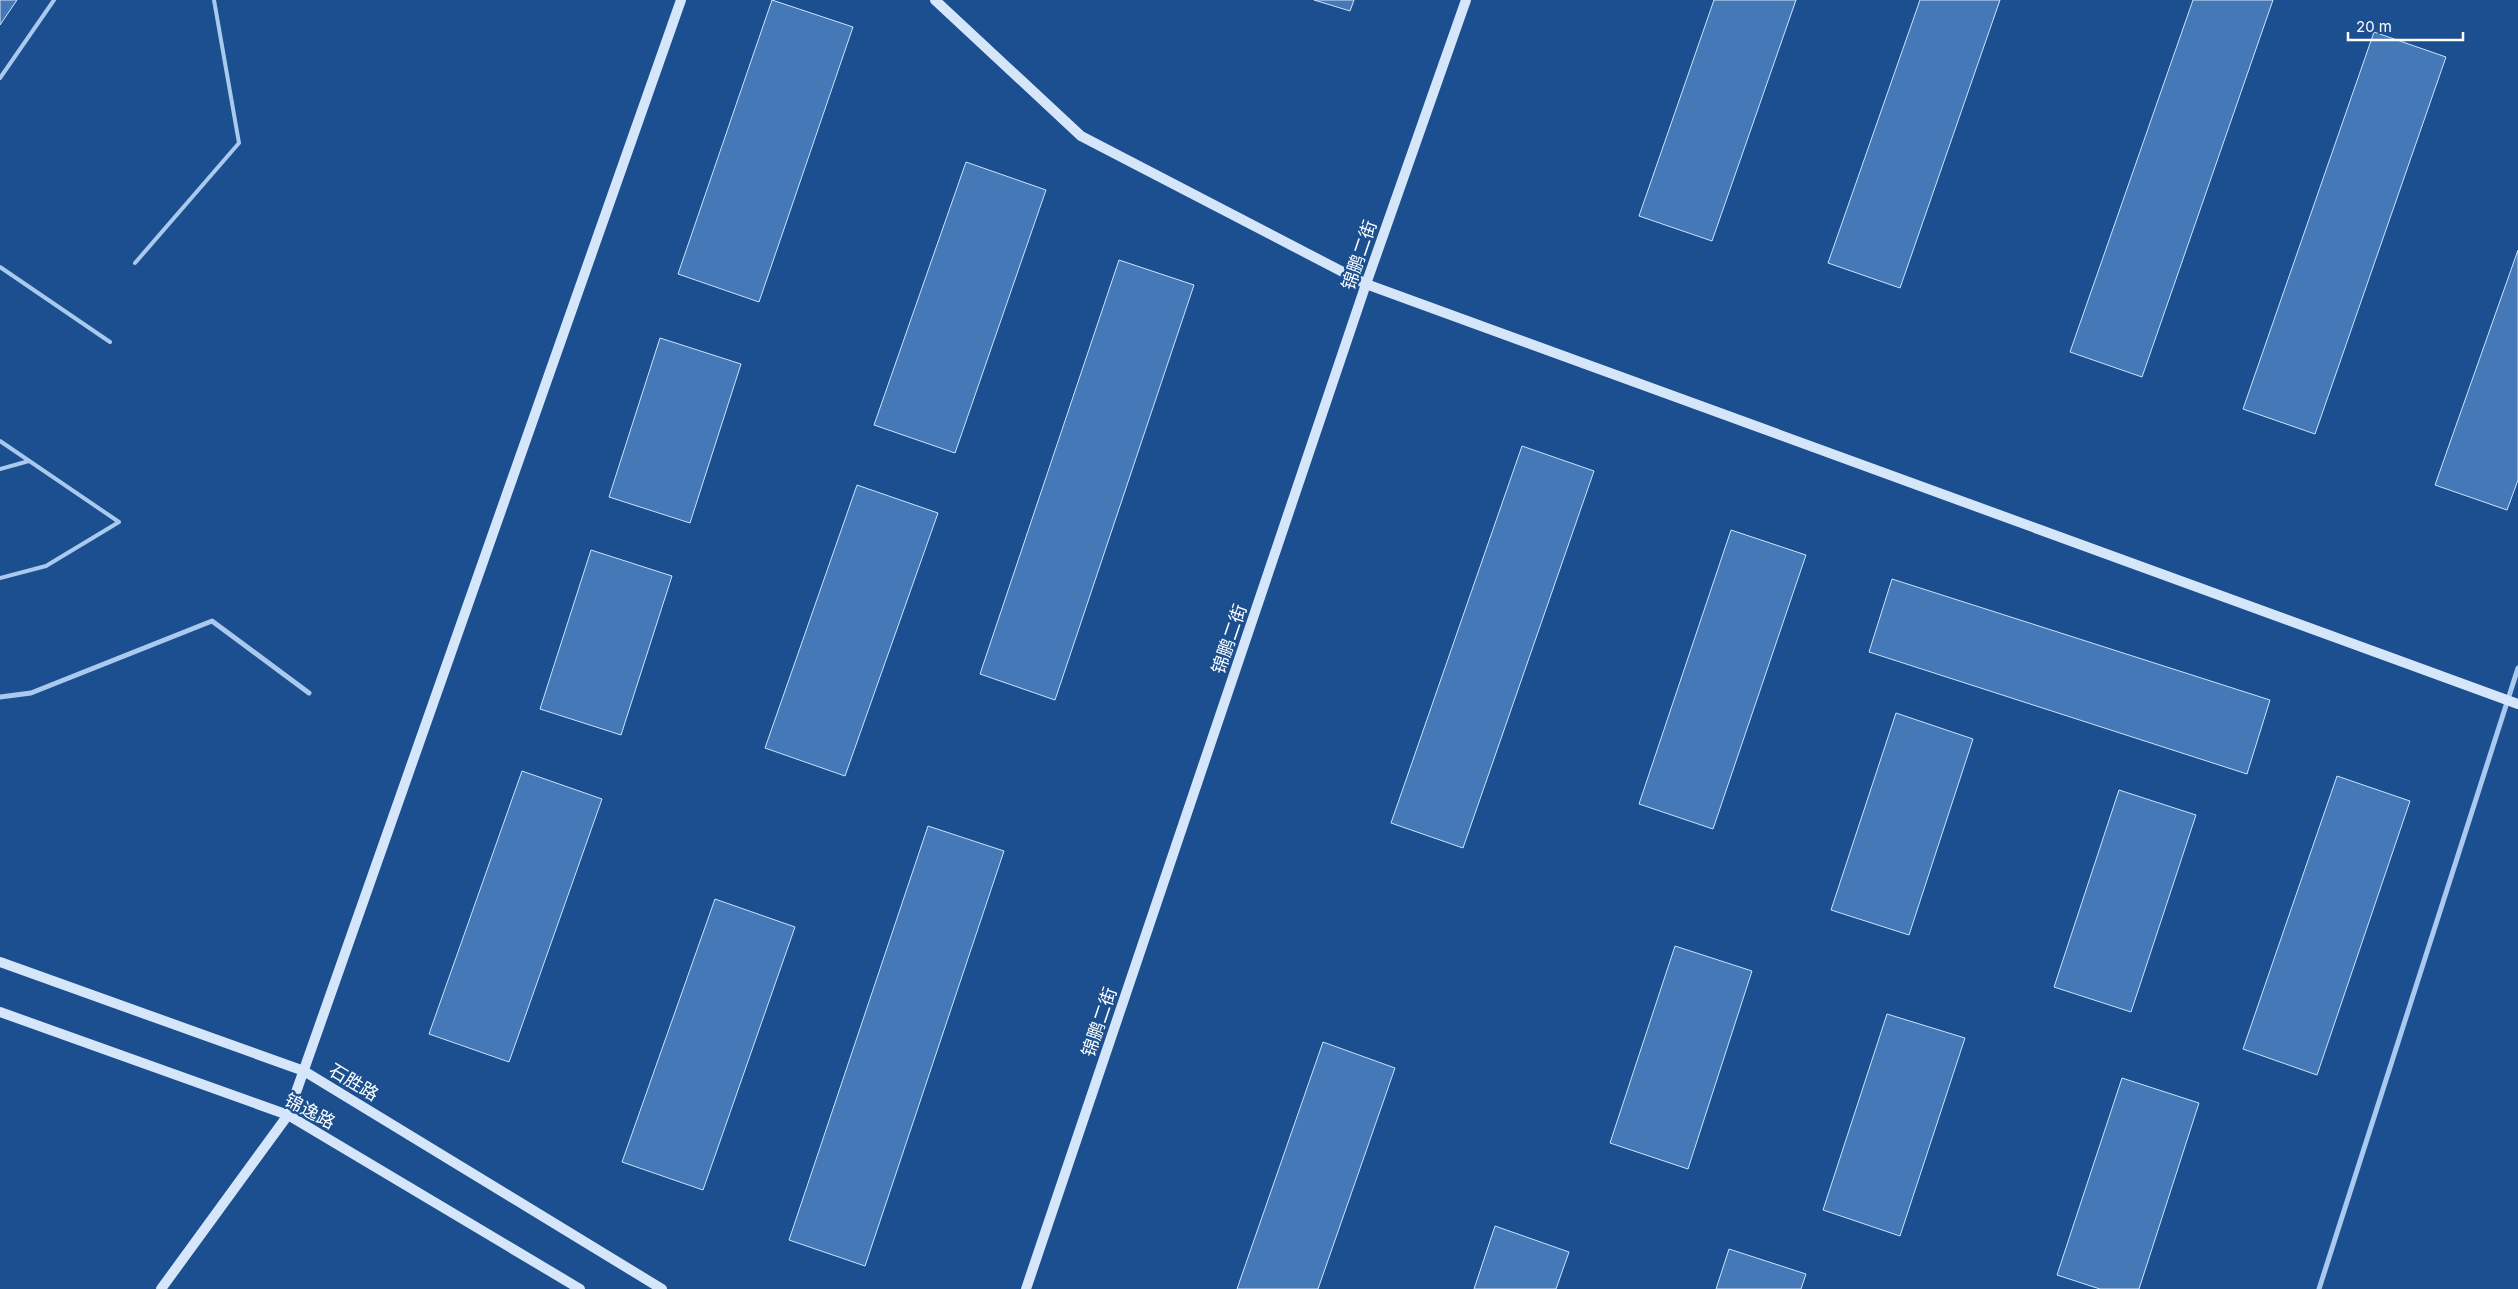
<svg xmlns="http://www.w3.org/2000/svg" width="2518" height="1289" viewBox="0 0 2518 1289" font-family="Inter,'Noto Sans SC',sans-serif">
  <style>
    .building { fill: #4478b7; stroke: #cfe3fa }
    .lines { fill: none; stroke-linecap: round; stroke-linejoin: round }
    .lane { stroke: #a9c9ee; stroke-width: 4 }
    .street { stroke: #a9c9ee; stroke-width: 5 }
    .secondary { stroke: #d6e6fa; stroke-width: 10 }
    .labels { text-anchor: middle; dominant-baseline: central; stroke-width: 4.5; stroke-linejoin: round; paint-order: stroke }
    .street-label { font-size: 18px; fill: #fff; stroke: #1b4f8f }
  </style>
  <rect width="100%" height="100%" fill="#1b4f8f"/>
  <g class="building">
    <path d="M0,0h17l-17,25z"/>
    <path d="M772,0l81,27 -94,275 -81,-28z"/>
    <path d="M1314,0h40l-4,11z"/>
    <path d="M1714,0h82l-84,241 -73,-25z"/>
    <path d="M1920,0h80l-100,288 -72,-25z"/>
    <path d="M2193,0h80l-131,377 -72,-25z"/>
    <path d="M2374,32l72,25 -131,377 -72,-25z"/>
    <path d="M966,162l80,28 -91,263 -81,-28z"/>
    <path d="M2518,250v230l-11,30 -72,-25z"/>
    <path d="M1119,260l75,25 -139,415 -75,-26z"/>
    <path d="M660,338l81,26 -51,159 -81,-26z"/>
    <path d="M1522,446l72,25 -131,377 -72,-25z"/>
    <path d="M857,485l81,28 -93,263 -80,-28z"/>
    <path d="M1731,530l75,25 -93,274 -74,-25z"/>
    <path d="M591,550l81,26 -51,159 -81,-26z"/>
    <path d="M1892,579l378,121 -23,74 -378,-122z"/>
    <path d="M1896,713l77,26 -64,196 -78,-25z"/>
    <path d="M522,771l80,28 -93,263 -80,-28z"/>
    <path d="M2337,776l73,25 -93,274 -74,-26z"/>
    <path d="M2119,790l77,25 -65,197 -77,-25z"/>
    <path d="M928,826l76,25 -139,415 -76,-26z"/>
    <path d="M715,899l80,28 -92,263 -81,-28z"/>
    <path d="M1675,946l77,25 -64,198 -78,-26z"/>
    <path d="M1887,1014l78,24 -65,198 -77,-26z"/>
    <path d="M1323,1042l72,26 -77,221h-81z"/>
    <path d="M2122,1078l77,25 -60,186h-39l-43,-14z"/>
    <path d="M1495,1226l74,26 -13,37h-82z"/>
    <path d="M1729,1249l77,25 -5,15h-85z"/>
  </g>
  <g class="lines">
    <g class="lane">
      <path d="M0,78l54,-78"/>
      <path d="M135,263l104,-120 -25,-143"/>
      <path d="M0,267l110,75"/>
      <path d="M0,441l119,81 -73,44 -46,12"/>
      <path d="M0,469l29,-8"/>
    </g>
    <g class="street">
      <path d="M0,697l31,-4 181,-72 97,72"/>
      <path d="M2319,1289l199,-621"/>
    </g>
    <g class="secondary">
      <path d="M935,0l146,136 285,148 1152,420"/>
      <path d="M0,962l304,109 358,218"/>
      <path d="M0,1012l288,103 292,174"/>
      <path d="M161,1289l127,-174 393,-1115"/>
      <path d="M1026,1289l340,-1005 100,-284"/>
    </g>
  </g>
  <g class="labels">
    <g class="street-label">
      <text transform="translate(1359 255) rotate(-71)">锦鹏二街</text>
      <text transform="translate(1229 639) rotate(-71)">锦鹏二街</text>
      <text transform="translate(1099 1022) rotate(-71)">锦鹏二街</text>
      <text transform="translate(354 1082) rotate(31)">石胜路</text>
      <text transform="translate(310 1111) rotate(28)">锦逸路</text>
    </g>
  </g>
  <path d="M2348 32v8h115v-8" fill="none" stroke="#ffffff" stroke-width="2.5"/>
  <text x="2356" y="32" font-size="15" fill="#ffffff" stroke="#1b4f8f" stroke-width="4" paint-order="stroke">20 m</text>
</svg>
